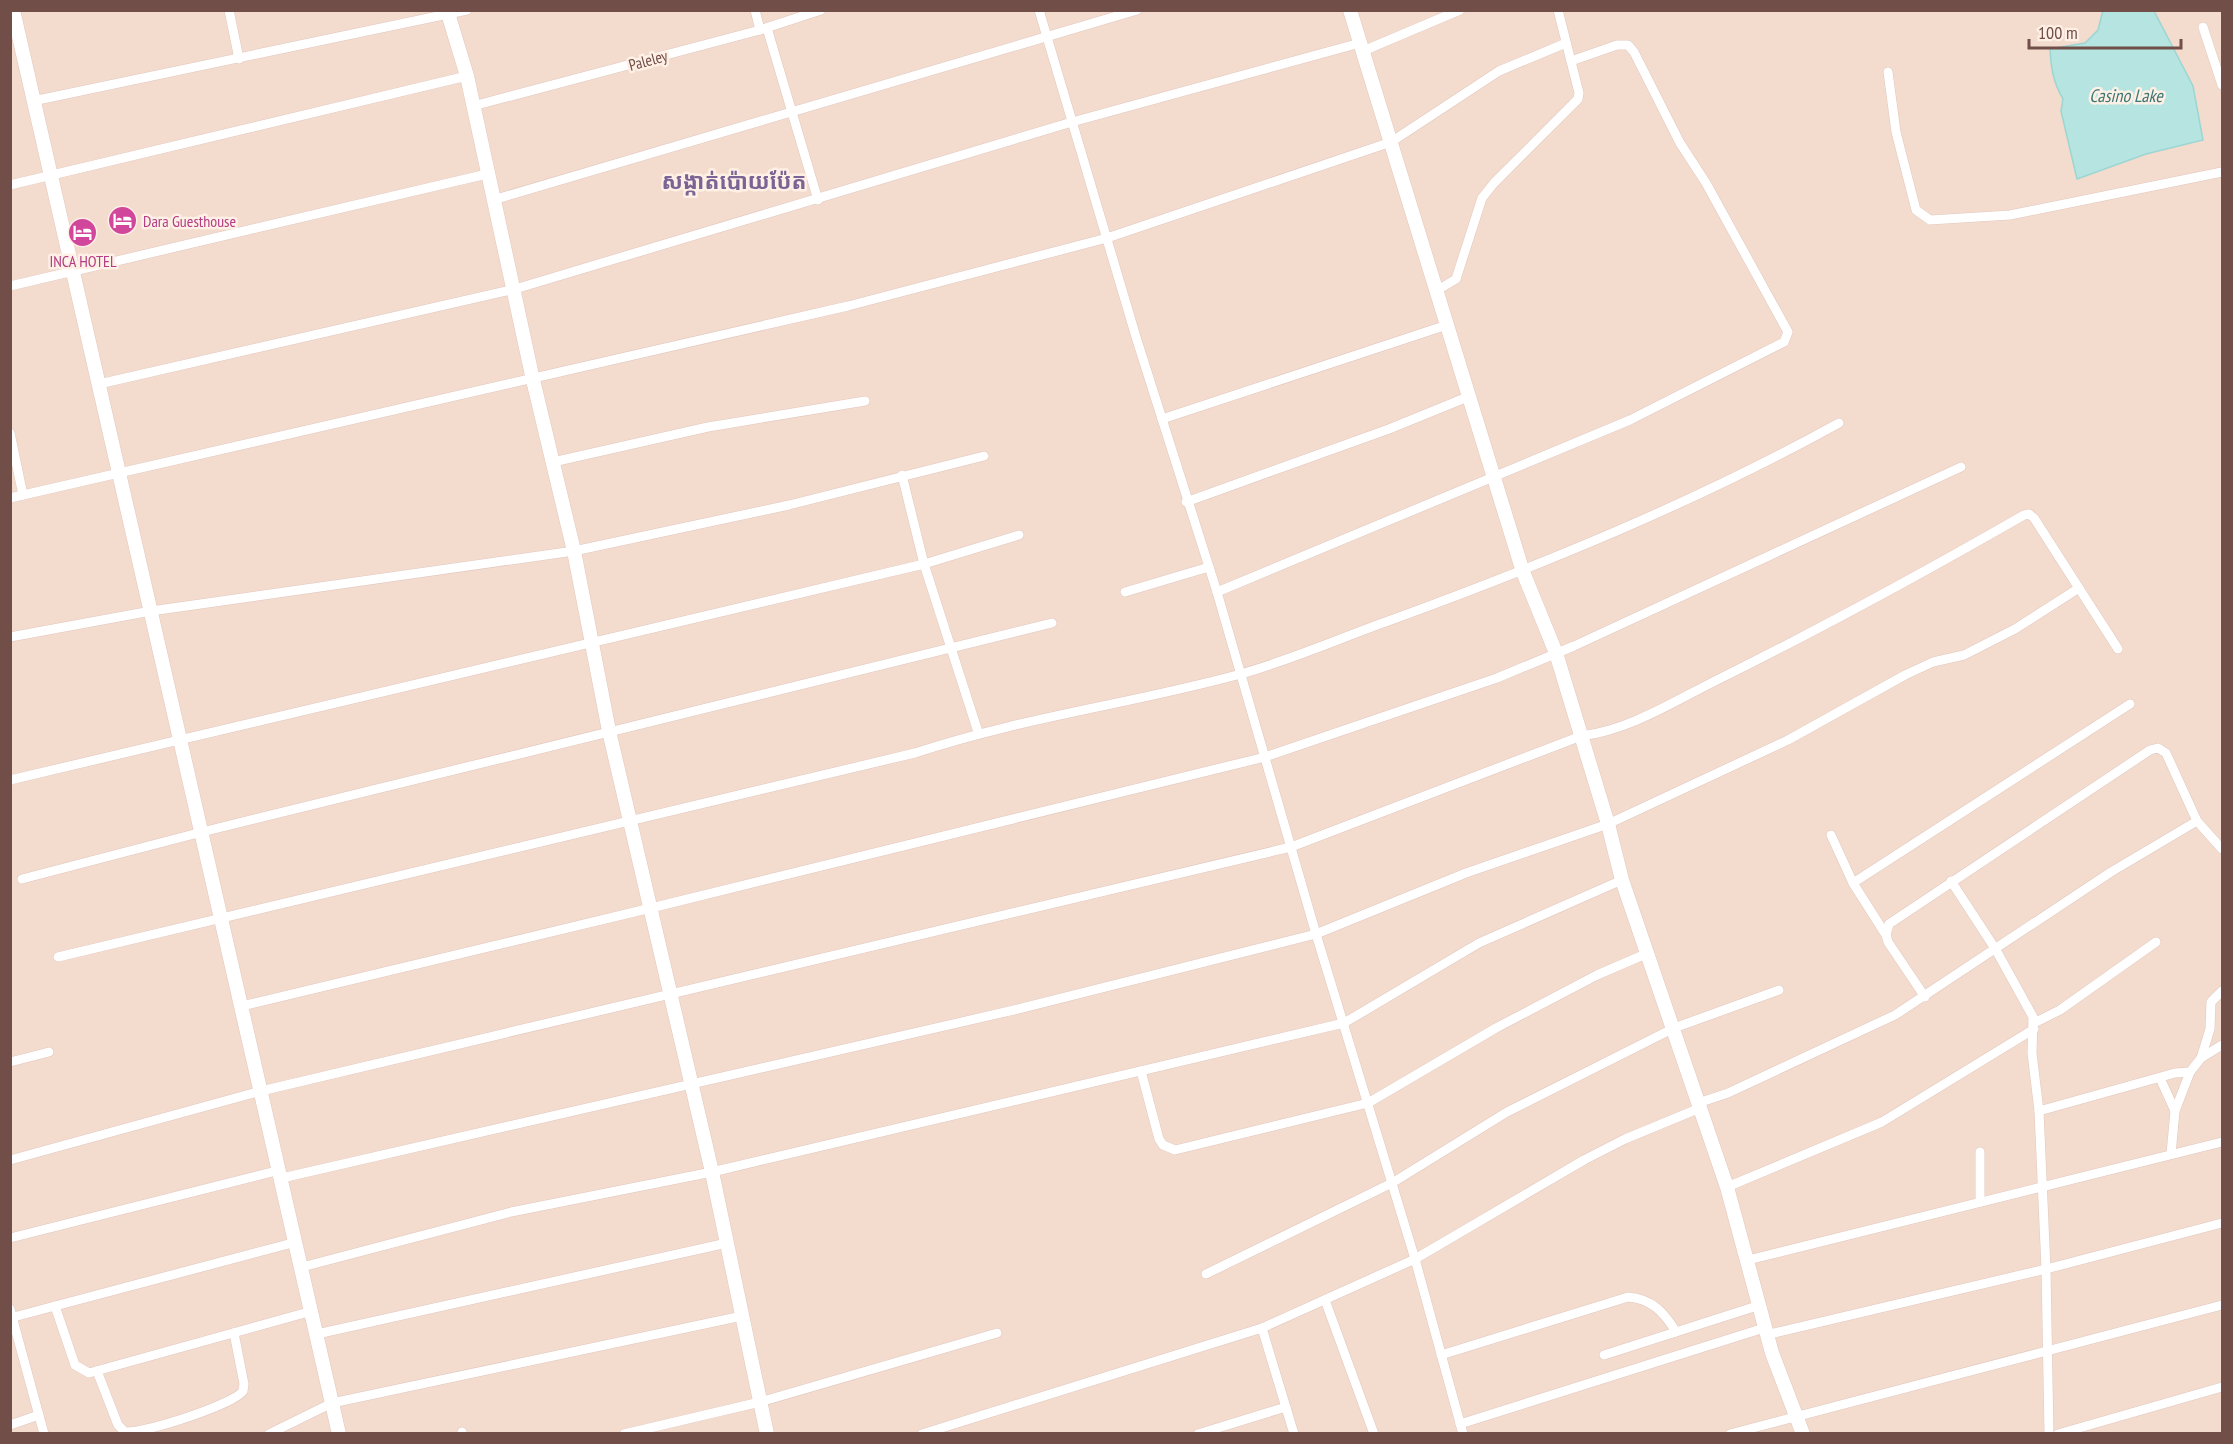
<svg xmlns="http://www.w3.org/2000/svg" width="2233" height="1444" viewBox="0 0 2233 1444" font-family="'PT Sans Narrow','Noto Sans Khmer',sans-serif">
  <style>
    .residential { fill: #f3dbce }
    .water { fill: #b5e4e1; stroke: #9cd6d3; stroke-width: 1.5 }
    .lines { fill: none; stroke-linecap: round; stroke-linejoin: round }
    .street-casing { stroke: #e1c8bf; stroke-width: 10 }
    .secondary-casing { stroke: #e6c7bc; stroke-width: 15 }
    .street { stroke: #fff; stroke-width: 9 }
    .secondary { stroke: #fff; stroke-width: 14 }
    .labels { text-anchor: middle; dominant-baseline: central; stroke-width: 5; stroke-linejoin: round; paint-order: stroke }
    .street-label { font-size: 16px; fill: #714e48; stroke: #fff0e5 }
    .hotel-label { font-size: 16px; fill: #b23c85; stroke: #fff0e5; text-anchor: start }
    .water-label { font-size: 18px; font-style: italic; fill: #3c7775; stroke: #fff0e5 }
    .district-label { font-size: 22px; font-weight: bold; fill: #7a6395; stroke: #fff0e5 }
  </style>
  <rect width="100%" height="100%" fill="#fcebe0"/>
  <rect class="residential" x="11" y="11" width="2211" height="1422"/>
  <path class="water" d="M2103,10l51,1 39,75 10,54 -57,14 -69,25 -16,-68 2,-12c-10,-17 -12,-31 -13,-50l35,-6 13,-13z"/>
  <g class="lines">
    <defs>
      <g id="street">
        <path d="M229,10l10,49"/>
        <path d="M755,10l5,20"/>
        <path d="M1039,10l97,327 81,255 99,342 99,325 48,175"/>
        <path d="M2203,27l19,58"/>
        <path d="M767,28l51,172"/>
        <path d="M1363,51l97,-41"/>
        <path d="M1888,72l8,60 20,78 14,10 80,-5 212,-43"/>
        <path d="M33,101l434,-91"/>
        <path d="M473,106l287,-76 61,-20"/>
        <path d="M10,185l457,-109"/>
        <path d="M493,200l644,-190"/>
        <path d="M10,286l477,-112"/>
        <path d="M1436,291l20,-12 26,-81 12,-15 84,-84 1,-6 -21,-83"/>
        <path d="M99,384l416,-95 557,-167 288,-79"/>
        <path d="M1162,419l285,-94"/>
        <path d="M10,433l13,62"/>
        <path d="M553,462l155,-35 157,-26"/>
        <path d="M902,475l22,89 54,168"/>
        <path d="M10,498l838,-192 259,-68 284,-96 108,-71 67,-28"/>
        <path d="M1186,502l203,-73 81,-33"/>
        <path d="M1125,592l84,-25"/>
        <path d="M1217,592l413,-172 154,-78 4,-10 -82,-149 -26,-40 -46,-91 -6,-7h-11l-46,16"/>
        <path d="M10,637l141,-26 423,-60 215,-46 195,-49"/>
        <path d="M10,780l914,-216 95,-29"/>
        <path d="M1831,835l22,48 33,52"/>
        <path d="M22,879l180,-47 850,-209"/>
        <path d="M1951,881l45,69 37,67 -1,36 7,58 7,158 3,165"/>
        <path d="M1853,883l277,-179"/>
        <path d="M58,957l857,-204c105,-35 215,-49 322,-78 52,-14 103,-37 154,-55 153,-56 305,-118 448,-197"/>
        <path d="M1925,997l-37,-55 -2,-7 3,-11 261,-174 8,-2 8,5 31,68"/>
        <path d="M242,1006l409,-98 614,-151 232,-79 77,-32 387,-179"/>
        <path d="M2034,1023l26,-13 96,-68"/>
        <path d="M2201,1058l9,-29 1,-27 11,-11"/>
        <path d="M10,1062l39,-10"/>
        <path d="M1141,1071l18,68 4,6 12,5 193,-47 128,-75 101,-53 51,-22"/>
        <path d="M2160,1078l15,33 -4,43"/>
        <path d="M1698,1103l30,-10 167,-78 216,-143 86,-51 25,28"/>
        <path d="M2039,1111l136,-38 15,-1 11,-14 21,-13"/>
        <path d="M2175,1111l15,-39"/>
        <path d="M1980,1152v50"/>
        <path d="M10,1160l251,-69 1030,-244 290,-111c48,-6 92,-34 134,-55 105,-52 208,-108 309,-166l5,-1 5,4 84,131"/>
        <path d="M282,1178l732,-168 302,-76 150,-61 142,-49 180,-84 117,-65 28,-13 31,-7 51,-26 64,-41"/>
        <path d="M1727,1187l155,-65 152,-93"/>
        <path d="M10,1238l270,-68"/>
        <path d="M1748,1260l474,-118"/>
        <path d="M302,1267l209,-55 201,-40 632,-149 135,-80 143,-63"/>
        <path d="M1206,1274l186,-91 115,-71 167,-84 105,-38"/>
        <path d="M1325,1300l49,134"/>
        <path d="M55,1306l20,59 14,8 223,-62"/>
        <path d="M10,1309l34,125"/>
        <path d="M10,1318l286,-76"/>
        <path d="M1262,1328l32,106"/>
        <path d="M317,1334l410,-91"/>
        <path d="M1766,1335l280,-66 176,-46"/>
        <path d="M1441,1355l187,-58c24,2 36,15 48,35"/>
        <path d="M1604,1355l153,-49"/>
        <path d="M97,1371l21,54 7,7c17,2 108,-27 118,-41l1,-7 -10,-51"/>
        <path d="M1460,1424l304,-96"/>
        <path d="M10,1425l29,-10"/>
        <path d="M462,1432v2"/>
        <path d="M269,1434l63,-31 410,-87"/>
        <path d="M624,1434l136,-32 237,-69"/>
        <path d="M922,1434l340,-106 153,-69 169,-99 41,-21 75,-31"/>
        <path d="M1198,1434l88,-27"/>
        <path d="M1730,1434l492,-129"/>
        <path d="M2058,1434l164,-47"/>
      </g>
      <g id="secondary">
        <path d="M13,10l326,1424"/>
        <path d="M447,10l20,66 66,304 41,171 35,180 103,441 55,262"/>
        <path d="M1350,10l173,562 33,81 52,171 14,56 105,307 45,166 31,81"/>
      </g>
    </defs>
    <use href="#street" class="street-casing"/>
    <use href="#secondary" class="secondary-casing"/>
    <use href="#street" class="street"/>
    <use href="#secondary" class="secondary"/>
  </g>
  <defs>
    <symbol id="hotel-disc" viewBox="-11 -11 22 22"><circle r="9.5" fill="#d1479c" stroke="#fff0e5"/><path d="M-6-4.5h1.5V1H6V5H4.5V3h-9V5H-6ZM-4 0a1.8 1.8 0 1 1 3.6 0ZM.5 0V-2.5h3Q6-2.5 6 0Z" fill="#fff"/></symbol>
  </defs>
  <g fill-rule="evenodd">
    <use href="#hotel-disc" x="106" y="204" width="33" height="33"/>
    <use href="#hotel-disc" x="66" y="216" width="33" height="33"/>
  </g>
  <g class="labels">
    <g class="street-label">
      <text transform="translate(648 60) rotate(-15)">Paleley</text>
    </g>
    <g class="hotel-label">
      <text x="143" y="221">Dara Guesthouse</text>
      <text x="83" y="261" text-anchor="middle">INCA HOTEL</text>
    </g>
    <g class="water-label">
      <text x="2126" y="95">Casino Lake</text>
    </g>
    <g class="district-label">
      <text x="734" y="181">សង្កាត់ប៉ោយប៉ែត</text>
    </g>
  </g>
  <rect width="2233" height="1444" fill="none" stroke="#714e48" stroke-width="24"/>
  <path d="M2029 39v9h152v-9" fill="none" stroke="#714e48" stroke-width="3"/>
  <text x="2038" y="39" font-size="18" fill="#714e48" stroke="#fff0e5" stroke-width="4.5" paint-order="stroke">100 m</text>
</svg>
